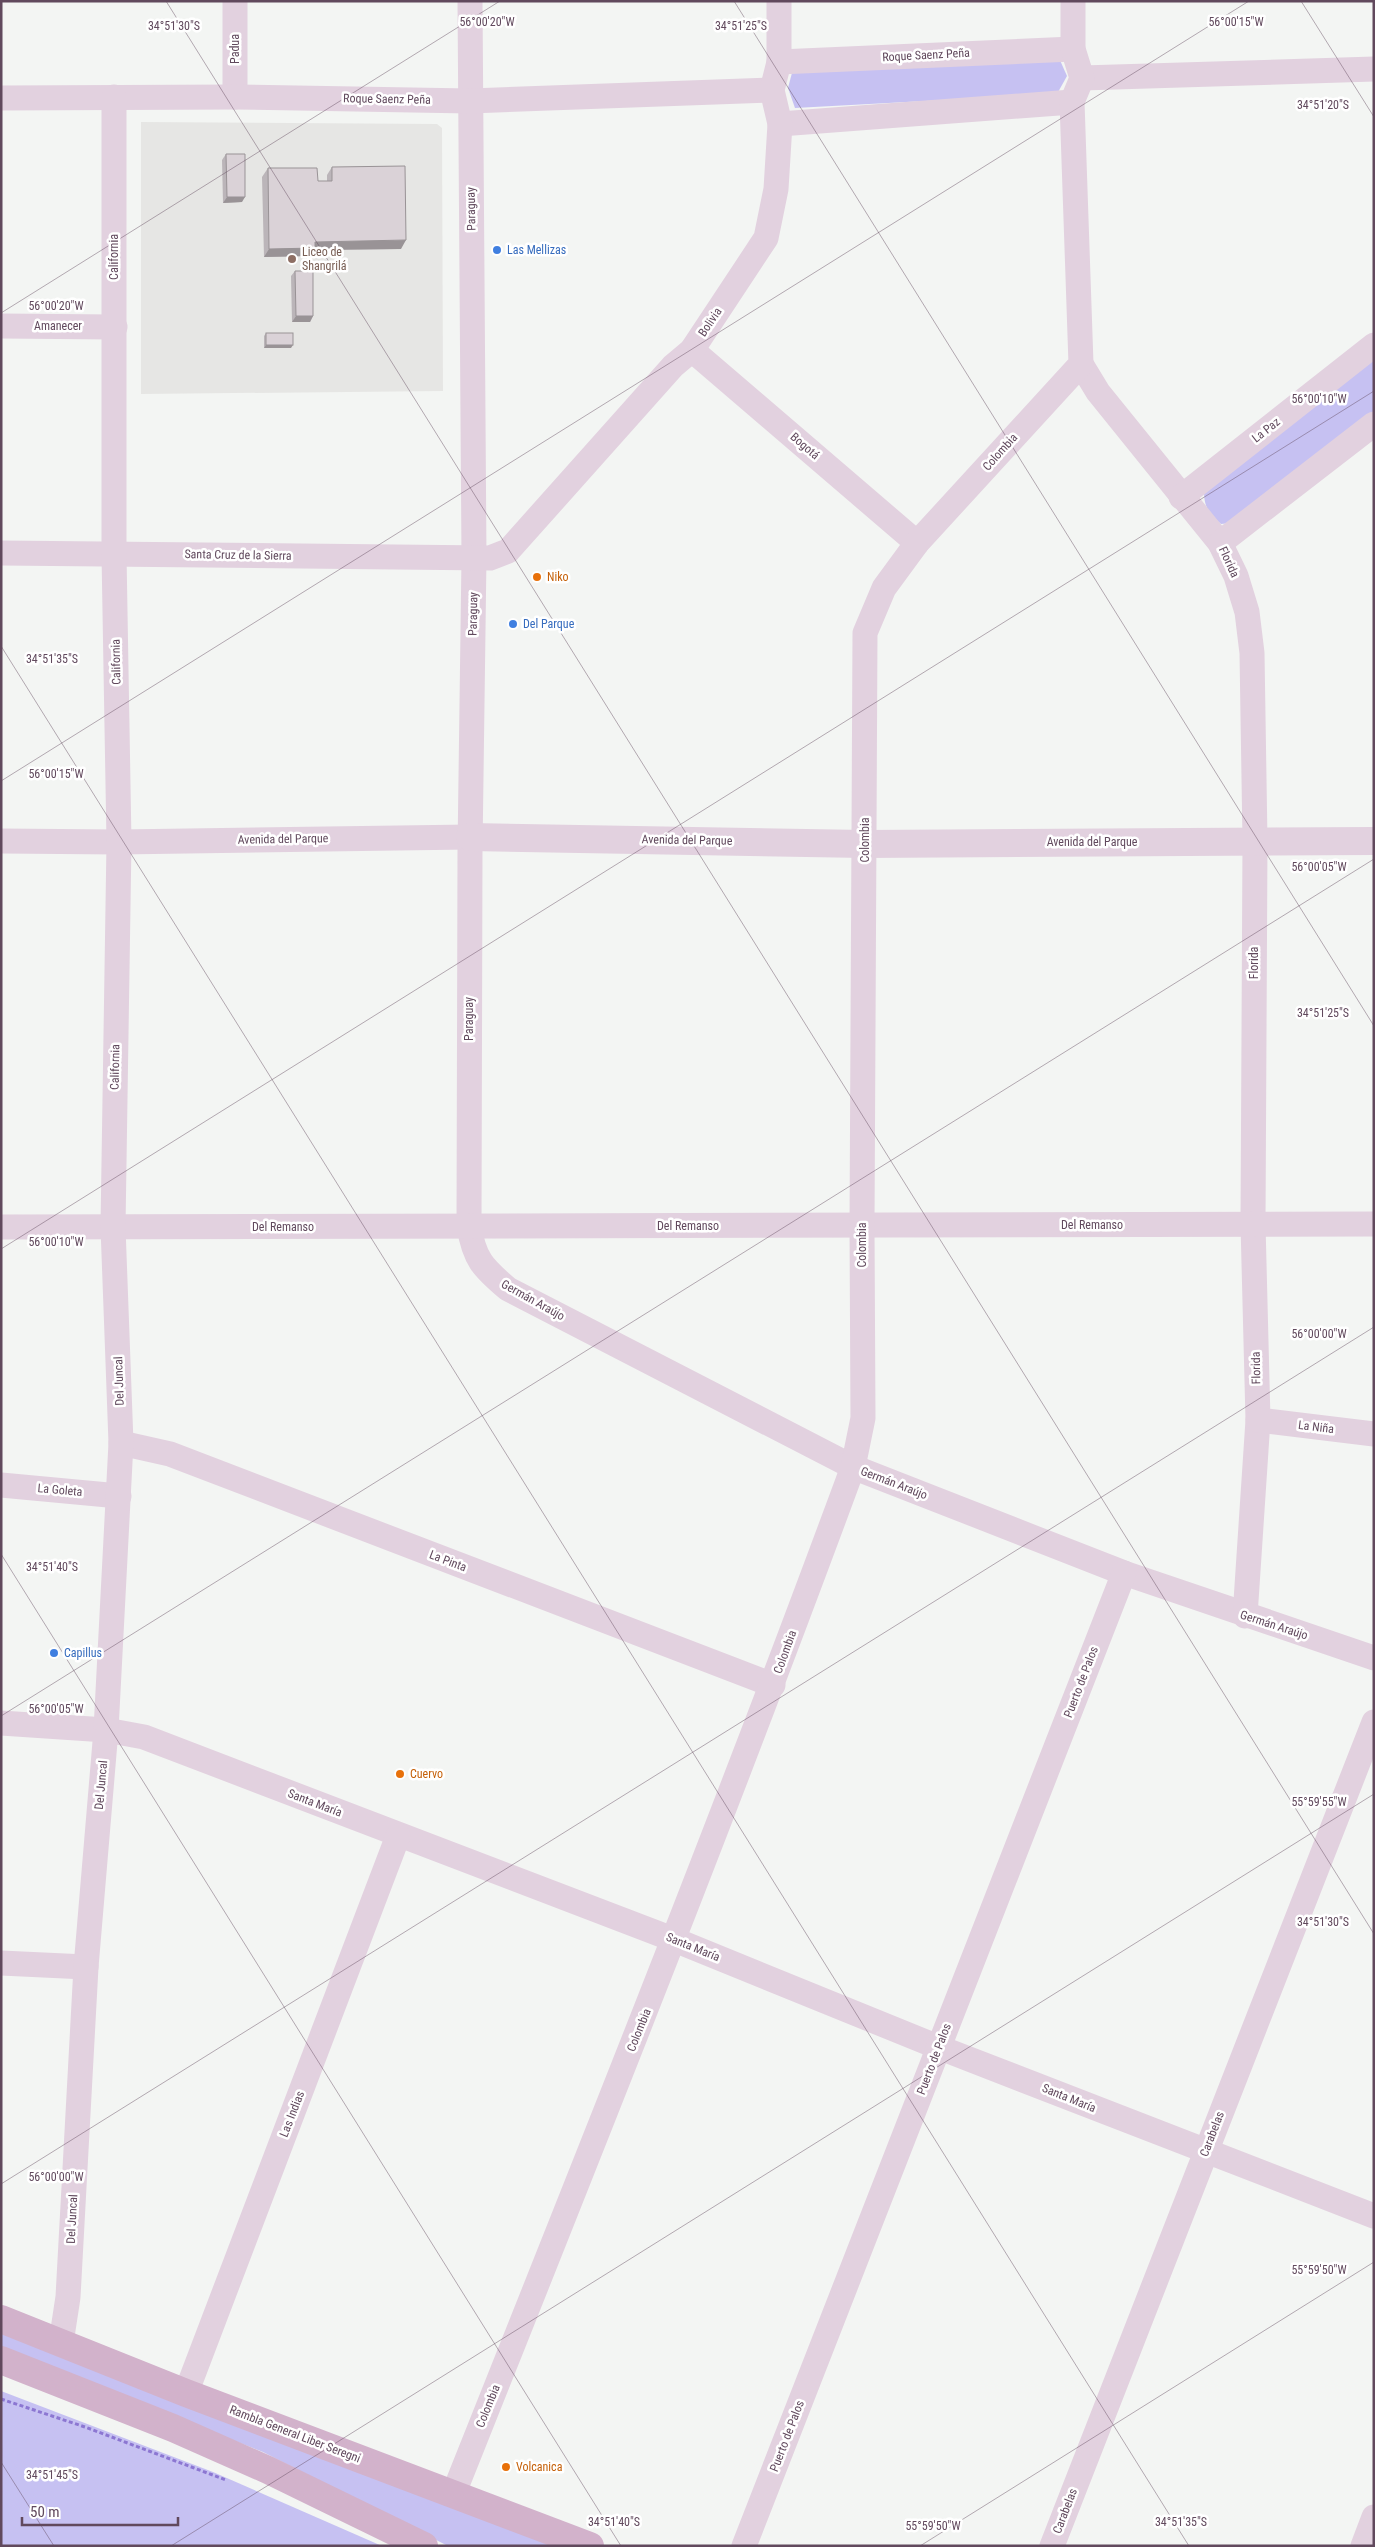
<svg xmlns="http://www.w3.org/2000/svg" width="1375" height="2547" viewBox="0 0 1375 2547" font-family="'Roboto Condensed',sans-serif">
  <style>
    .education { fill: #e6e6e4 }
    .green { fill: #c6c1f2 }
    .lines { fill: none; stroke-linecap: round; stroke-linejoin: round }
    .path { stroke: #8c77d2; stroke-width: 3; stroke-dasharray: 4 2.5; stroke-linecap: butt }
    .minor { stroke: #e2d1df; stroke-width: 25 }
    .tertiary { stroke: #e2d1df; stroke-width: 28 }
    .primary { stroke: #d2b2cb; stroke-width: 28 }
    .wall { fill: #bbb5b9 }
    .shaded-wall { fill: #999396 }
    .building { fill: #dad2d7; stroke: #999396 }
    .ticks { fill: none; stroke: #61495d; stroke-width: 1; stroke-opacity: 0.45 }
    .shop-dot { fill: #3f7fe0; stroke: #fff; stroke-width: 2 }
    .education-dot { fill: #8d6e63; stroke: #fff; stroke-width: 2 }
    .food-dot { fill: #e8710a; stroke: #fff; stroke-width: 2 }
    .labels { text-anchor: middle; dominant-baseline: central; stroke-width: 5; stroke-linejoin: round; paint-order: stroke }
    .street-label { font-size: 12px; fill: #61495d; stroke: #fff }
    .shop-label { font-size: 12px; fill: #366cbe; stroke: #fff; text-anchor: start }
    .education-label { font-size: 12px; fill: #785e54; stroke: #fff; text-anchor: start }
    .food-label { font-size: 12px; fill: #c56008; stroke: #fff; text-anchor: start }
    .ticks-label { font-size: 12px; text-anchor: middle; fill: #61495d; stroke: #fff; stroke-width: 5; stroke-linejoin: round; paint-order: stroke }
  </style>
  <rect width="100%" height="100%" fill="#f3f5f3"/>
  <path class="education" d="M141,122l296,2 5,4 1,263 -302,3z"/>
  <g class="green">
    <path d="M1059,58l8,18 -10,18 -262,14 -7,-20 5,-19z"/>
    <path d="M1374,357v57l-143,109 -10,1c-12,-10 -17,-17 -17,-33z"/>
    <path d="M1,2332l554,214h-107l-185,-94 -262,-104z"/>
    <path d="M1,2391l212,81 169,74h-381z"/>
  </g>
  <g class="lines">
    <path class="path" d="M1,2399l84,28 141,53"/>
    <g class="minor">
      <path d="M470,1l4,556 -4,293 -1,376c5,33 14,42 39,63l345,178 271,106 250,85"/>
      <path d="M779,62l294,-13"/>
      <path d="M1082,78l292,-9"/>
      <path d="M235,97v-96"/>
      <path d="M1,98l234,-1 235,4 302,-11"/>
      <path d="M780,124l292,-22"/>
      <path d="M1,326l114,1"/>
      <path d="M692,350l225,193"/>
      <path d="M1081,364l17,28 122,151 16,33 11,36 5,41 3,188 -2,383 5,196 -13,196"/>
      <path d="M1181,497l193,-152"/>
      <path d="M1220,543l154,-119"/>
      <path d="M1,553l489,5 18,-7 165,-185 19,-16 74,-112 10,-49 4,-65 -8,-34 7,-28v-61"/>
      <path d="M1,841l118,1 351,-5"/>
      <path d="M1,1227l1373,-3"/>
      <path d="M1258,1420l116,14"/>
      <path d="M121,1443l49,11 603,231"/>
      <path d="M1,1485l118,11"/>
      <path d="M1,1723l105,7 38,7 531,203 263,107 436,169"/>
      <path d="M1,1963l85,4"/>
      <path d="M61,2343l7,-46 18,-330 20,-237 15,-287 -8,-216 6,-385 -5,-288v-457"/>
      <path d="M186,2393l212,-557"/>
      <path d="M453,2495c136,-341 273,-683 400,-1028l10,-49 -1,-191 3,-594 19,-45 33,-45 164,-179 -9,-262 10,-24 -9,-29v-48"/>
      <path d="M744,2546l380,-973"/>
      <path d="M1052,2546l322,-824"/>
      <path d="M1363,2546l11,-29"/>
    </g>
    <path class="tertiary" d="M470,837l395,7 509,-3"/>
    <g class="primary">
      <path d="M1,2319l185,74 404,153"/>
      <path d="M1,2360l172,68 95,42 156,76"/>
    </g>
  </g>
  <g class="wall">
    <path d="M226,154l16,48 -19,1 -1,-43z"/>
    <path d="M332,167l69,82 -87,1 -4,6 -46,1 -2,-80 6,-9 50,13h9v-6z"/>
    <path d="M295,271l18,45 -3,6h-18l-1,-46z"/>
    <path d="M266,333l25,15h-27v-12z"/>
  </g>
  <g class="shaded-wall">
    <path d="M227,197h18l-3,5 -19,1z"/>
    <path d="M406,240l-5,9 -87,1 -4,6 -46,1 5,-8 46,-7z"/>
    <path d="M296,316h17l-3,6h-18z"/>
    <path d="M266,345h27l-2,3h-27z"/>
  </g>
  <g class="building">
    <path d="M226,154h19v43h-18z"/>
    <path d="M405,166l1,74 -91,2v6l-46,1 -1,-81h49l1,13h14v-14z"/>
    <path d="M295,271h18v45h-17z"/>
    <rect x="266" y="333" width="27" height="12"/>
  </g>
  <path class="ticks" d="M166,1l1208,1933M734,1l640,1025M1301,1l73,116M1,313l499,-312M1,646l1188,1900M1,781l1248,-780M1,1249l1373,-858M1,1554l620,992M1,1716l1373,-857M1,2184l1373,-857M1,2462l53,84M171,2546l1203,-752M920,2546l454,-284"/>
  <g class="shop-dot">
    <circle cx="497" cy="250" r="5"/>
    <circle cx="513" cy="624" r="5"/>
    <circle cx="54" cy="1653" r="5"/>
  </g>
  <circle class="education-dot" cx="292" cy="259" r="5"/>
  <g class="food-dot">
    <circle cx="537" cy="577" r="5"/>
    <circle cx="400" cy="1774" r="5"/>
    <circle cx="506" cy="2467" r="5"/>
  </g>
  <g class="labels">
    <g class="street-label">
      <text transform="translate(235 49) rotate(-90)">Padua</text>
      <text transform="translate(926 55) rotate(-3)">Roque Saenz Peña</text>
      <text transform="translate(387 99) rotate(1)">Roque Saenz Peña</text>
      <text transform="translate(471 209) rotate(-91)">Paraguay</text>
      <text transform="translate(114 257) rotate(-90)">California</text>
      <text transform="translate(710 322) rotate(-56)">Bolivia</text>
      <text x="58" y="326">Amanecer</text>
      <text transform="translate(1266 430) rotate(-38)">La Paz</text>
      <text transform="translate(805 446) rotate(41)">Bogotá</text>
      <text transform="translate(1000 452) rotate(-48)">Colombia</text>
      <text transform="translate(238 555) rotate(1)">Santa Cruz de la Sierra</text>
      <text transform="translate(1229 562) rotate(65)">Florida</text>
      <text transform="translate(473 614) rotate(-89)">Paraguay</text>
      <text transform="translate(116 662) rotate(-91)">California</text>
      <text transform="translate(283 839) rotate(-1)">Avenida del Parque</text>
      <text transform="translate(687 840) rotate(1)">Avenida del Parque</text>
      <text transform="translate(865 840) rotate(-90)">Colombia</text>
      <text x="1092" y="842">Avenida del Parque</text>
      <text transform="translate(1254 963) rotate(-90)">Florida</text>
      <text transform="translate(469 1019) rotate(-90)">Paraguay</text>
      <text transform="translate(115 1067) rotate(-89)">California</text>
      <text x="1092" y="1225">Del Remanso</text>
      <text x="688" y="1226">Del Remanso</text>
      <text x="283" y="1227">Del Remanso</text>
      <text transform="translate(862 1245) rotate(-90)">Colombia</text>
      <text transform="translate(533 1300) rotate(29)">Germán Araújo</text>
      <text transform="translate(1256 1368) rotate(-91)">Florida</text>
      <text transform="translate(119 1381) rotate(-92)">Del Juncal</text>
      <text transform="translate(1316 1427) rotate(7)">La Niña</text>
      <text transform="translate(894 1483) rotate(21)">Germán Araújo</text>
      <text transform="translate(60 1490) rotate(5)">La Goleta</text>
      <text transform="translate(448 1561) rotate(21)">La Pinta</text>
      <text transform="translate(1274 1625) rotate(18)">Germán Araújo</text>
      <text transform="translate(785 1652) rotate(-70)">Colombia</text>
      <text transform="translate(1081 1682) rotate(-69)">Puerto de Palos</text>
      <text transform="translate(101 1785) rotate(-85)">Del Juncal</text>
      <text transform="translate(315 1803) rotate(21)">Santa María</text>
      <text transform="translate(693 1947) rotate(22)">Santa María</text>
      <text transform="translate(639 2030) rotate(-68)">Colombia</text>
      <text transform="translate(934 2059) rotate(-69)">Puerto de Palos</text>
      <text transform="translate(1069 2098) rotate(22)">Santa María</text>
      <text transform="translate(292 2114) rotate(-69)">Las Indias</text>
      <text transform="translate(1212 2134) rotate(-69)">Carabelas</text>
      <text transform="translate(72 2219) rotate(-87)">Del Juncal</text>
      <text transform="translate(488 2406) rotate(-68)">Colombia</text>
      <text transform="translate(295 2434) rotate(21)">Rambla General Liber Seregni</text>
      <text transform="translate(787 2436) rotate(-69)">Puerto de Palos</text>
      <text transform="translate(1065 2511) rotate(-69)">Carabelas</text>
    </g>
    <g class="shop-label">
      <text x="507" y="250">Las Mellizas</text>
      <text x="523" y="624">Del Parque</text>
      <text x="64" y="1653">Capillus</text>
    </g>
    <g class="education-label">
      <text x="302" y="252">Liceo de<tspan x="302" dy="14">Shangrilá</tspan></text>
    </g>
    <g class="food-label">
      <text x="547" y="577">Niko</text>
      <text x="410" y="1774">Cuervo</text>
      <text x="516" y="2467">Volcanica</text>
    </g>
  </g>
  <g class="ticks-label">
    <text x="487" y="26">56°00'20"W</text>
    <text x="1236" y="26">56°00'15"W</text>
    <text x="174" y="30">34°51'30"S</text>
    <text x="741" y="30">34°51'25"S</text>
    <text x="1323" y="109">34°51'20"S</text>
    <text x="56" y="310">56°00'20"W</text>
    <text x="1319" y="403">56°00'10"W</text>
    <text x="52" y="663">34°51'35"S</text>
    <text x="56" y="778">56°00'15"W</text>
    <text x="1319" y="871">56°00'05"W</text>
    <text x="1323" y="1017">34°51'25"S</text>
    <text x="56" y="1246">56°00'10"W</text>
    <text x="1319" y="1338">56°00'00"W</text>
    <text x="52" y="1571">34°51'40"S</text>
    <text x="56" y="1713">56°00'05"W</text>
    <text x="1319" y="1806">55°59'55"W</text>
    <text x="1323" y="1926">34°51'30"S</text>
    <text x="56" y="2181">56°00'00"W</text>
    <text x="1319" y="2274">55°59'50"W</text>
    <text x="52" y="2479">34°51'45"S</text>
    <text x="614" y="2526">34°51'40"S</text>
    <text x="1181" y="2526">34°51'35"S</text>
    <text x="933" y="2530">55°59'50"W</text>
  </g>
  <rect width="1375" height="2547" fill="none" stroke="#61495d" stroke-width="5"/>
  <path d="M22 2517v8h156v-8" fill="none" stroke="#61495d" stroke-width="2.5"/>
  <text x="30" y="2517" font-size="15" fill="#61495d" stroke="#ffffff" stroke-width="4" paint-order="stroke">50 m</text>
</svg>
